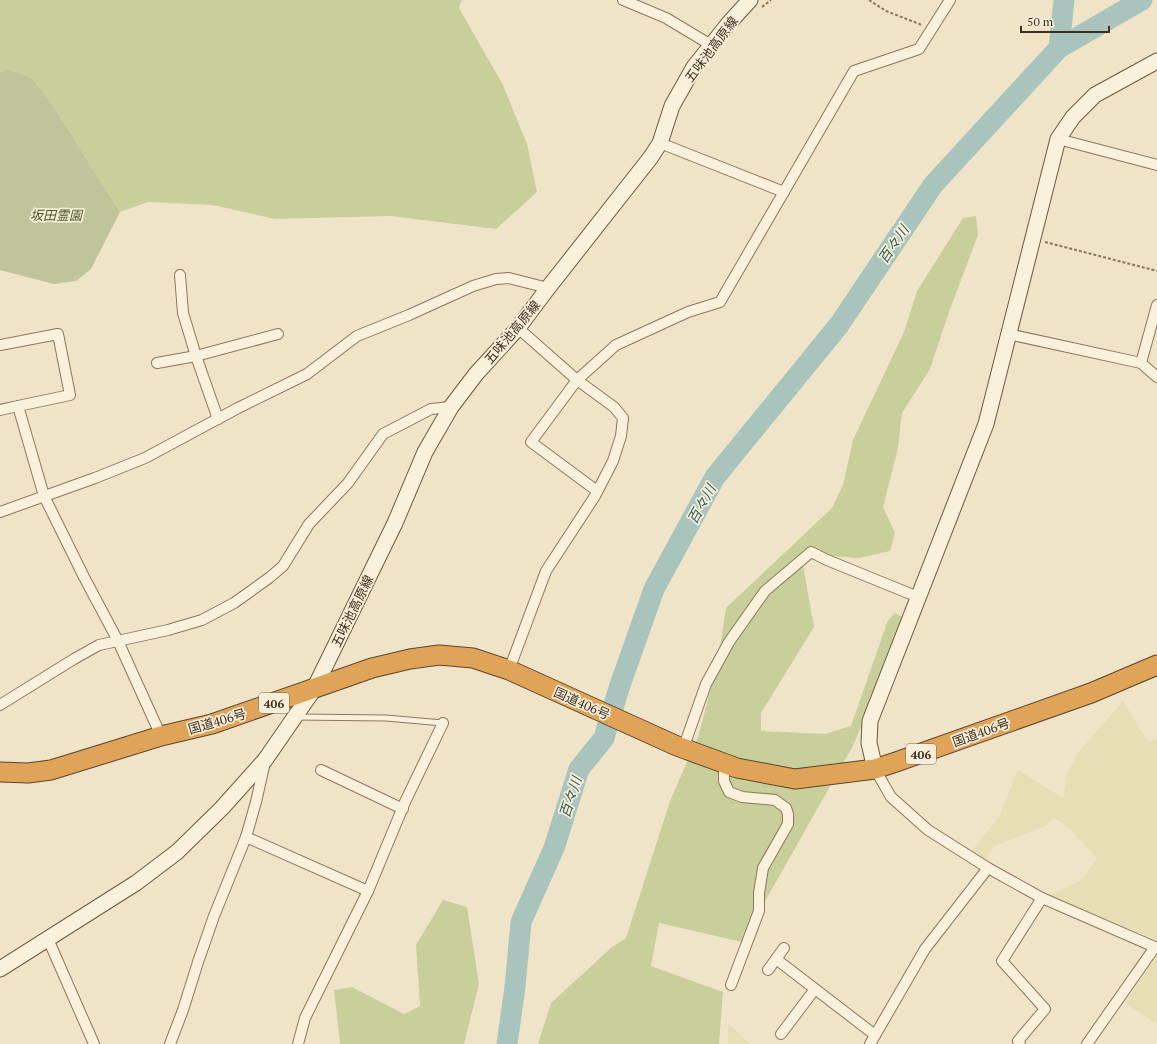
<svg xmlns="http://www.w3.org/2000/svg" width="1157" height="1044" viewBox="0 0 1157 1044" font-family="'PT Serif','Noto Sans JP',serif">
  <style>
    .farmland { fill: #e6deb5 }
    .green { fill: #c9cf9b }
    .cemetery { fill: #bfc49a }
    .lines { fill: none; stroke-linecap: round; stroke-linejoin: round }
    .river { stroke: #a9c4bc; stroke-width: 21 }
    .lane-casing { stroke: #8d765c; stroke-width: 7 }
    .street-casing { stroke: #8d765c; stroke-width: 12 }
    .secondary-casing { stroke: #6f573f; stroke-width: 17 }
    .highway-casing { stroke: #5b4430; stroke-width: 21 }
    .path { stroke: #8d765c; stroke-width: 2; stroke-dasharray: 3 2; stroke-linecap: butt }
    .lane { stroke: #faf1dc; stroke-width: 5 }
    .street { stroke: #faf1dc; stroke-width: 10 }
    .secondary { stroke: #faf1dc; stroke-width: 15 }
    .highway { stroke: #e0a458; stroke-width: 19 }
    .labels { text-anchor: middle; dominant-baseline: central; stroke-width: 3.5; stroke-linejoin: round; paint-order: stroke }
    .shield { fill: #f7eed8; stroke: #756857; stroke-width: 1 }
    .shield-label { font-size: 12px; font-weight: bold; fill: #3d2e20 }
    .street-label { font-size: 13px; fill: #3d2e20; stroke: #f7eed8 }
    .park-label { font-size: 13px; font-style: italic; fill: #4d5a26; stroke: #f7eed8 }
    .water-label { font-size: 14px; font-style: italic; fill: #2f5d5a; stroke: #f7eed8 }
  </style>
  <rect width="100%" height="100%" fill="#f0e4c8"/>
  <g class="farmland">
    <path d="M1123,701l25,41 9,-4v202l-108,-45 33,-15 15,-22 -30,-32 -13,-8 -10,9 -49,19 -10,14 -14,-8 28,-35 19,-47 45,28 4,-25 10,-19z"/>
    <path d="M1157,956v68l-32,-21z"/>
    <path d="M728,1023l22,21h-22z"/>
  </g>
  <g class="green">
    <path d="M0,0h462l-3,8 44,77 24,59 10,48 -41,37 -106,-13 -115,3 -62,-14 -65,-3 -28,10 -71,-113 -18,-21 -31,-5z"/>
    <path d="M976,216l2,19 -29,77 -19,57 -28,44 -4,35 -15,59 12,26 -5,18 -30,7 -59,-4 13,73 -53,86v18l64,3 26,-8 37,-106 7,-7 9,5 -50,126 -112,198 -83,-19 -8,43 72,26 -4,52h-181l13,-41 60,-55 15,-10 44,-137 28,-64 19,-71 9,-58 106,-100 11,-23 10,-45 51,-108 13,-41 46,-73z"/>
    <path d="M443,900l24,7 12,77 -15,60h-124l-6,-54 18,-3 52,27 16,-8 -4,-61z"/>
  </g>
  <path class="cemetery" d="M7,69l24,9 18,21 71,113 -29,57 -15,12 -22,3 -54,-14v-197z"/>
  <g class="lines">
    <g class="river">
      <path d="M1059,48l5,-48"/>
      <path d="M507,1044l8,-57 6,-65 33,-74 25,-79 25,-31 15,-50 35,-99 61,-112 124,-152 94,-140 126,-137 83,-48"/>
    </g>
    <defs>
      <path id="lane" d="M297,717l89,1 57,5"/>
      <g id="street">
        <path d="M623,0l43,18 45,27"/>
        <path d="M1058,139l99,26"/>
        <path d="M660,143l124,49"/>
        <path d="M180,275l3,38 13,43 22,63"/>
        <path d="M1008,334l133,29 16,14"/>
        <path d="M0,345l58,-11 12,61 -52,11 26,90 40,81 34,64 43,95"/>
        <path d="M157,363l39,-7 82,-22"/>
        <path d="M1141,363l16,-58"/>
        <path d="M0,410l18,-4"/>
        <path d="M597,491l-66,-49 46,-62 39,-35 72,-33 32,-10 134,-231 65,-22 31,-49"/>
        <path d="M0,512l95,-34 50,-20 93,-50 69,-34 50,-38 52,-21 64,-29 23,-7 13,-1 39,10"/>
        <path d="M509,670l37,-99 49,-75 18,-35 8,-25 2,-18 -9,-11 -37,-27 -59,-52"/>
        <path d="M0,705l74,-46 25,-14 69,-15 34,-10 32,-17 35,-25 14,-12 26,-42 39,-41 35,-49 48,-25 20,-2"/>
        <path d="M683,749l23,-65 23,-42 36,-51 46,-39 16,8 91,37"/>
        <path d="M724,763v18l5,11 13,5 33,3 11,8 2,6v10l-25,44 -4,25v18l-28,74"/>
        <path d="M875,769l16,28 37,33 60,38 54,30 115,50"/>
        <path d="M321,770l82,39"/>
        <path d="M246,837l122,54"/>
        <path d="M48,939l46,105"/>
        <path d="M776,959l99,76"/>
        <path d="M768,970l16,-22"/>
        <path d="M781,1034l34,-45"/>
        <path d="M170,1044l13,-34 15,-48 16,-46 32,-79 10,-35 9,-40"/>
        <path d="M298,1044l7,-26 63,-127 37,-89 38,-79"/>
        <path d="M870,1044l55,-95 63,-81"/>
        <path d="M1020,1044l-2,-3 27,-32 -43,-48 40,-63"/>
        <path d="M1087,1044l68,-97"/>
      </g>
      <g id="secondary">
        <path d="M875,769l-6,-26 1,-22 116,-297 72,-285 15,-22 22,-22 62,-34"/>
        <path d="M0,969l136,-86 41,-31 45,-44 43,-48 49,-71 81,-166 30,-71 26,-45 25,-33 42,-46 30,-40 103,-131 9,-14 12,-37 22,-39 35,-44 21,-23"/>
      </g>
      <path id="highway" d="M0,772l28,1 23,-3 110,-34 51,-12 160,-56 38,-9 29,-4 34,3 36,12 168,76 60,22 58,11 80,-10 21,-7 195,-69 66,-28"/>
    </defs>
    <use href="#lane" class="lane-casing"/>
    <use href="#street" class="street-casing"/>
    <use href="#secondary" class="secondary-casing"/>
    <use href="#highway" class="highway-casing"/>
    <g class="path">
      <path d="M869,0l17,11 36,14"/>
      <path d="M762,7l9,-7"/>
      <path d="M1045,242l112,29"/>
    </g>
    <use href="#lane" class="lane"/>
    <use href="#street" class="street"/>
    <use href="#secondary" class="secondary"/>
    <use href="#highway" class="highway"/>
  </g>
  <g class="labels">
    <g class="shield">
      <rect x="259" y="693" width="30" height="20" rx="3"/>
      <rect x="906" y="744" width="30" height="20" rx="3"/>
    </g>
    <g class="shield-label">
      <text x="274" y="703">406</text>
      <text x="921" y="754">406</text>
    </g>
    <g class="street-label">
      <text transform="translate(711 49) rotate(-53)">五味池高原線</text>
      <text transform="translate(512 332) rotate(-50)">五味池高原線</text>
      <text transform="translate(352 611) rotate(-64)">五味池高原線</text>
      <text transform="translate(582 703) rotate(24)">国道406号</text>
      <text transform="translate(217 721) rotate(-16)">国道406号</text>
      <text transform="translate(981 732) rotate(-20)">国道406号</text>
    </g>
    <g class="park-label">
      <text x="56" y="215">坂田霊園</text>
    </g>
    <g class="water-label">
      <text transform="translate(893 244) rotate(-56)">百々川</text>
      <text transform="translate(701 504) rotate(-61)">百々川</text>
      <text transform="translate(570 797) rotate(-72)">百々川</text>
    </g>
  </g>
  <path d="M1021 26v6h88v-6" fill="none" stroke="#3d2e20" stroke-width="2"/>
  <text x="1027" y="26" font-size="12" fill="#3d2e20" stroke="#f7eed8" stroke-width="3" paint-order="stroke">50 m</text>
</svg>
